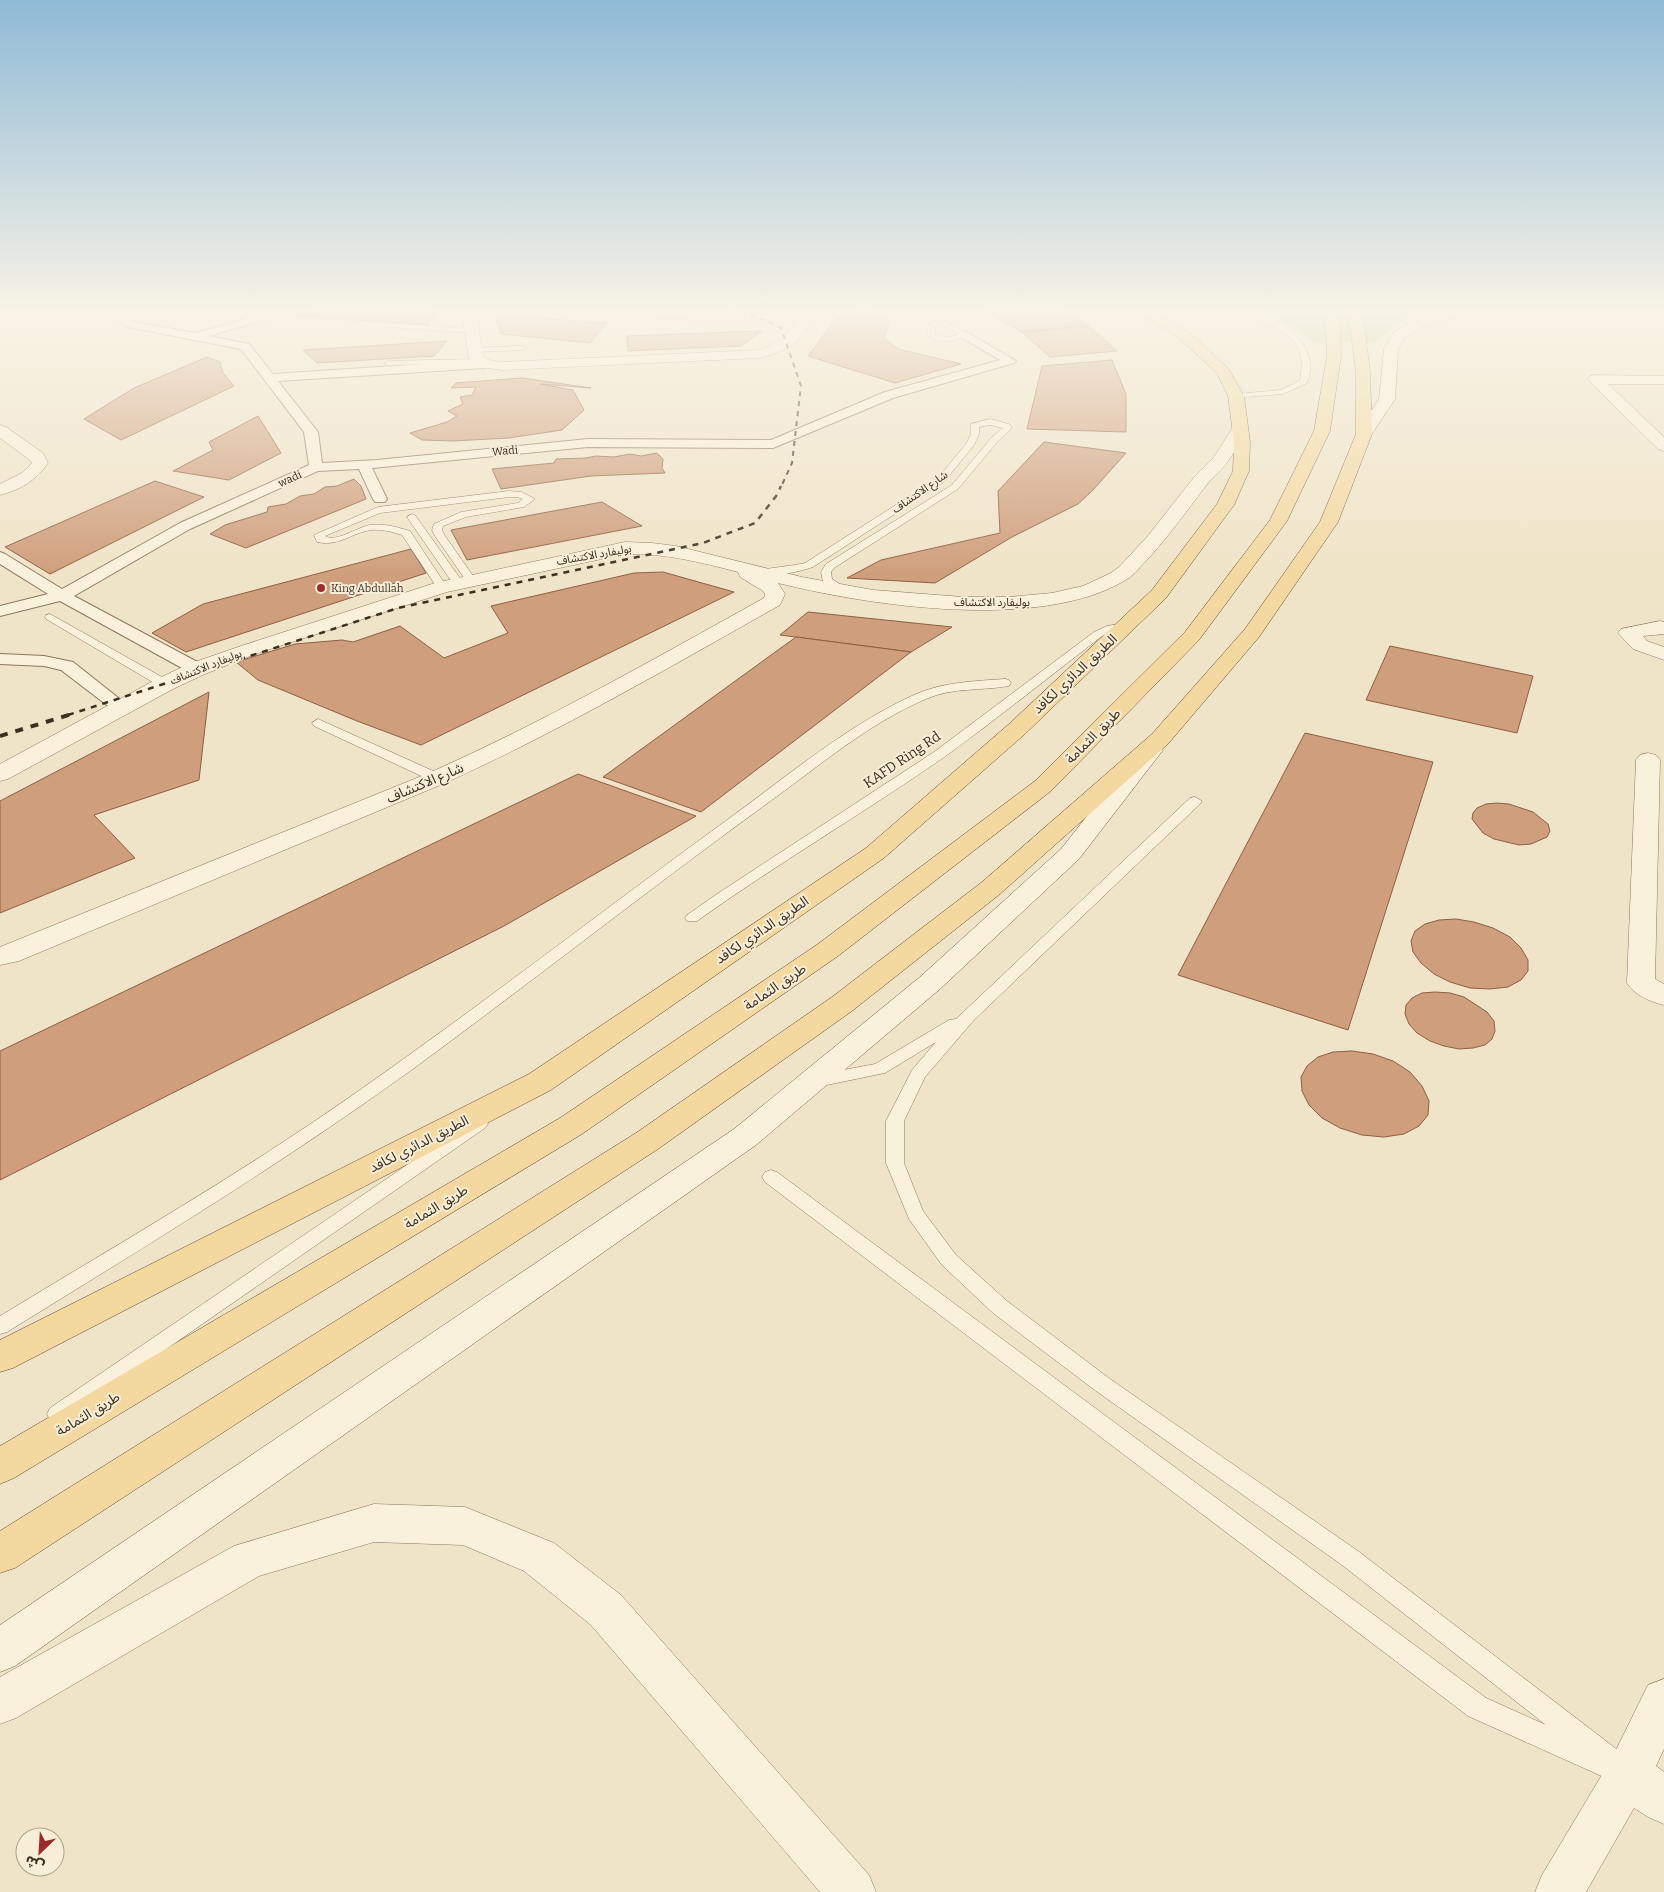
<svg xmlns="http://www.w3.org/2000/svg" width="1664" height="1892" viewBox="0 0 1664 1892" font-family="Bitter,'Noto Sans Arabic',serif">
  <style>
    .green { fill: #c9cf9b }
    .building { fill: #cf9f7d; stroke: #8d5f41 }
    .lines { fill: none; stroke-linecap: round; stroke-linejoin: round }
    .service-casing { stroke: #8d765c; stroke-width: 1 }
    .pedestrian-casing { stroke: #8d765c; stroke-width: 2 }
    .minor-casing { stroke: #8d765c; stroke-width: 1 }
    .tertiary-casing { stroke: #8d765c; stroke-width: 1 }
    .secondary-casing { stroke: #6f573f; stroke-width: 1 }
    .primary-casing { stroke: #5b4430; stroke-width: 1 }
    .service { fill: #faf1dc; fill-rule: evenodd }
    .pedestrian { fill: #faf1dc; fill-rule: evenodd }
    .minor { fill: #faf1dc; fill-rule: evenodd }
    .tertiary { fill: #faf1dc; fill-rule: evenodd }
    .secondary { fill: #faf1dc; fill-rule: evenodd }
    .primary { fill: #f3d9a0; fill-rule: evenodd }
    .rail-far2 { stroke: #3d2e20; stroke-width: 2; stroke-dasharray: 5 5; stroke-linecap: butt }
    .rail-far1 { stroke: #3d2e20; stroke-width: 2.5; stroke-dasharray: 6 6; stroke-linecap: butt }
    .rail { stroke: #3d2e20; stroke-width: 4; stroke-dasharray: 8 8; stroke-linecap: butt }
    .poi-dot { fill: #9e2a2b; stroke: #f7eed8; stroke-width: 2 }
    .labels { text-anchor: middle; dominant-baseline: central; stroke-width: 4; stroke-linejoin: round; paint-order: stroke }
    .far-street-label { font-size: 11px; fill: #3d2e20; stroke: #f7eed8 }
    .far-poi-label { font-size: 11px; fill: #3d2e20; stroke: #f7eed8; text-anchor: start }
    .street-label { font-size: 14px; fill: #3d2e20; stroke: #f7eed8 }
  </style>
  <rect width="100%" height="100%" fill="#f0e4c8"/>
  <path class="green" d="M1258,310h175c-25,6 -39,16 -59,33h-59l-35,-23z"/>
  <g class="building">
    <path d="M319,310h117l-7,15 -134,-9z"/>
    <path d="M859,310h15l16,10 -6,18 14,11 63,15 -66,19 -87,-27 27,-36z"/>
    <path d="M982,310h84l23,16 -67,6z"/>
    <path d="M495,315l112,8 -17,20 -89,-9z"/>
    <path d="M1089,326l28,25 -67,6 -28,-25z"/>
    <path d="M762,331l-21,15 -113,5 -1,-15z"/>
    <path d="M447,341l-13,15 -117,7 -14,-13z"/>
    <path d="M207,357l13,5 3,11 11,13 -113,54 -37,-21 50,-31z"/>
    <path d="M1112,360l14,34v38l-99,-3 15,-63z"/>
    <path d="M522,378l69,10 -51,-4 33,6 11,20 -22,20 -53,8 -57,3 -30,-1 -12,-7 37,-11 10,-6 -9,-5 15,-7 -3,-7 12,-2 4,-8 -25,1 5,-5z"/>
    <path d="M258,416l23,37 -52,27 -56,-9 40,-21 -4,-8z"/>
    <path d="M1044,442l82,11 -33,37 -15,14 -66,33 -77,46 -88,-5 34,-18 119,-27 -2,-42z"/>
    <path d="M657,453l6,6 -1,9 3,5 -74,3 -90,13 -9,-20 62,-6 2,-4 30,-1 10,-2 18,1 16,-3 11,2z"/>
    <path d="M354,479l7,7 5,13 -120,49 -36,-14 15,-9 42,-13 1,-5 18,-3 14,-8 14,-2 11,-7 12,-1z"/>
    <path d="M155,481l49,16 -154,77 -45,-27z"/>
    <path d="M602,502l40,24 -175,34 -16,-30z"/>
    <path d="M411,549l15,24 -240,79 -34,-19 51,-29z"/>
    <path d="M663,572l71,20 -313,153 -64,-24 -99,-41 -22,-18 59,-18 47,-4 11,2 47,-16 44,32 64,-25 -17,-27 143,-33z"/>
    <path d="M808,612l144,15 -41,25 -131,-17z"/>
    <path d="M796,637l115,15 -210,160 -98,-35z"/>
    <path d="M1390,646l143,30 -16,57 -151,-33z"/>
    <path d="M209,692l-10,88 -105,35 41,43 -135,55v-112z"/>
    <path d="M1305,733l128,29 -85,268 -170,-55z"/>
    <path d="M578,774l118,42 -192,110 -504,254v-129z"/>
    <path d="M1497,803l12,1 24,8 15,12 2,7 -3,6 -16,7 -12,1 -25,-6 -11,-6 -11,-14 1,-6 4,-5 9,-4z"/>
    <path d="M1456,919l18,3 19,6 17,9 11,11 7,12v11l-7,9 -13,7 -18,2 -20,-1 -20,-6 -16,-8 -13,-11 -8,-11 -2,-11 4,-10 10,-7 14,-4z"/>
    <path d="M1435,992l15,1 14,4 23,15 7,9 1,10 -3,8 -7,6 -12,3 -14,1 -15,-3 -14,-5 -13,-8 -8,-9 -4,-10 1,-9 6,-7 10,-5z"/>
    <path d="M1352,1051l21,3 20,7 17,11 12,14 7,15 -1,14 -9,11 -15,8 -20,3 -22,-2 -22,-7 -18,-10 -13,-13 -7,-14 -1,-14 6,-11 11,-9 15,-5z"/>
  </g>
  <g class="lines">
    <defs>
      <g id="service">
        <path d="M270,310h14l-30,8 35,-8h13l-47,13 -14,-5z"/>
        <path d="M896,310h9l30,18v6c8,3 15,4 23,0l-40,-24h9l40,24c-11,10 -29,9 -40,1l1,-4z"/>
        <path d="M1243,310c33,0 80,35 64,73l-24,11 -50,4v-4h3l45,-4 19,-10c10,-50 -28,-49 -57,-70z"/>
        <path d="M387,323l85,6 4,2 -4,2 -82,-6h-3z"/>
        <path d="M522,346l4,2 -1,2 -51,2 -4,-2 4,-2z"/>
        <path d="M479,359h3v4l-94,2 -4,-2 4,-2z"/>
        <path d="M990,419l19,5 3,4 -14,13 -40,48 -124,79 -3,4 1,7 17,11 1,2 -1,2h-8l-18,-12 -2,-10 5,-8 126,-79 40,-48 11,-9 -13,-3 -11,2v7l-5,11 -30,37 -131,85c-12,4 -47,13 -56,5 5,-4 38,-6 48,-9l133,-85 28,-34 5,-10v-10z"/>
        <path d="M509,491l13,1 13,7 -11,8 -58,10 -23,9 -1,4 3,6 31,44 -5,3 -4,-1 -32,-46 -3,-6 2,-6 27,-12 57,-9 5,-4 -6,-2h-8l-129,16 -55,23c11,7 32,-9 45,-11 13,-2 27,2 40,6l37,56 -5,3 -4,-1 -36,-54c-10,-3 -20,-6 -31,-5 -20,3 -32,17 -54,12l-3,-7 64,-28z"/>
        <path d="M412,514l3,1 47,66 1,2 -1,2h-8l-47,-68z"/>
        <path d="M50,614l119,67 2,3 -2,3h-8l-115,-68 -1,-2 1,-2z"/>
        <path d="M1126,623l6,3 -2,2 -16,3 -12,5c-53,41 -105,83 -159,122 -81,56 -166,106 -246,163h-10l-2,-3 2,-3 30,-21 217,-142 160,-120 13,-6z"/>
        <path d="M1005,679l4,1 2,3 -2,3c-28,5 -56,1 -83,13 -59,25 -109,69 -161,106 -117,85 -231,175 -348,261 -132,96 -271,180 -410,266l-7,2v-18c120,-73 242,-143 357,-224 127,-89 249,-184 374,-275 59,-43 118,-93 185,-123 28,-12 59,-13 89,-15z"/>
        <path d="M318,719l124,56 1,3 -6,4 -5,-1 -118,-55 -2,-3z"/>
        <path d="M1195,797l7,4 -2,3 -226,216 -49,57 -21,44v42l19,48 33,44 51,46 103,78 248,172 278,213 4,9 -4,9 -9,4 -17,-10 -4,2 -138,-62 -703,-534 -3,-5 3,-5 6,-2 6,2 709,526 60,27 -204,-160 -246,-174 -103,-78 -51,-48 -33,-46 -23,-56v-42l26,-51 24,-28 -51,31 -68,14 -6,-2 -2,-4 2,-4 6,-2 58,-11 74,-44 7,-1 234,-221z"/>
        <path d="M479,1118l6,2 3,4 -3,4 -421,292 -7,3 -7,-3 -3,-6 3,-6 423,-288z"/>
      </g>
      <g id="pedestrian">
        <path d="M99,310h14l21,12 61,11 51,-14h8l2,2 -2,2 -45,13 40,8 24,30 212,-14 6,4 -6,4 -207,13 40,51 4,31 55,-3 211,-21 183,1 114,-48 115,-32 -41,-24 -2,-2 2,-2h8l49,29 -2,2 -121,35 -120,50 -185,-1 -216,21 15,31 -2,3h-10l-2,-3 -14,-30 -41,2 -128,58 -116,67 129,69 3,4 -3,4 -6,1 -6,-1 -131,-72 -60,15v-10l48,-12 -48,-30v-12l5,2 57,35 118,-66 129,-58 -5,-33 -63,-83 -114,-22z"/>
        <path d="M0,654l44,2 29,6 58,46 -3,4 -6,1 -6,-1 -55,-42 -17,-4 -44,-2z"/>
      </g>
      <g id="minor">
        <path d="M462,310h14l7,46 6,4 13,2 256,-12c28,-8 31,-20 48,-40h15c-23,30 -24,39 -63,48l-256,12 -22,-3 -11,-9z"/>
        <path d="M617,310h55l61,4 71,-4 -1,3c-60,15 -120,6 -180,1z"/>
        <path d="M1595,375l69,1v8h-56l56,53v14l-6,-2 -68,-67 -2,-3 2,-3z"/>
        <path d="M1240,424l6,2 2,3c-7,12 -14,24 -22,35 -6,9 -15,14 -21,23 -19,25 -37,50 -59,74 -7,7 -14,16 -22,20 -85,50 -254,25 -346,2l7,11 -5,11c-110,62 -220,126 -335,178l-426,178 -19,4v-18l429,-174c115,-51 225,-114 335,-175l1,-4 -2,-3 -23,-14 -2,-5c-38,-10 -74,-19 -113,-18l-178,38 -192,62 -50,20 -32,15 -165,90 -8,2v-17l157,-85 32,-15 52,-18 194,-63 190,-41 27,1 24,3 126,31 71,13 90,7h46l43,-4 31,-7 28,-13 8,-6 28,-30 48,-61 19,-19 20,-31z"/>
        <path d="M0,425l6,2 37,26 5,10c-11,17 -28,27 -48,32v-11l22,-11 10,-10 -2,-3 -30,-22z"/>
        <path d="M1648,753l8,2 4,5 -5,219 9,5v21c-13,-3 -30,-10 -37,-22l9,-223 4,-5z"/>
        <path d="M374,1504l91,3 89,36 67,52 248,280 7,17h-56l-229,-267 -67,-54 -61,-26 -89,-3 -115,34 -243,142 -16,6v-47l234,-131z"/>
        <path d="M1664,1679v70l-8,17 8,6v52l-16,-7 -14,-9 -48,84h-51l7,-17 70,-117 36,-73z"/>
      </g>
      <path id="tertiary" d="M1660,621l4,1v12l-21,2 4,5 17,6v13l-31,-11 -15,-16 3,-4z"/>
      <g id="secondary">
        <path d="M1448,310h21l-1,3 -44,13 -20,12 -6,11 -3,50 -25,38h-12l-2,-3 23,-35 5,-50 10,-17 20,-12z"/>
        <path d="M1151,743l8,2 4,5 -84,109 -139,130 -184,156 -741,521 -15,6v-47l734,-496 186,-152 141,-128 82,-104z"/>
      </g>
      <g id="primary">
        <path d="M1135,310h16l39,23 38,35 16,28 6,46 -1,29 -15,34 -68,93 -141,136 -141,124 -333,232 -538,278 -13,4v-32l529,-266 337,-226 143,-124 143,-134 65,-86 16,-33 1,-29 -6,-46 -11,-23 -37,-34z"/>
        <path d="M1321,310h14l5,13 1,33 -11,75 -43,90 -88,119 -148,151 -213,165 -256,178 -568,344 -14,6v-38l560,-328 258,-174 217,-163 150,-149 85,-112 44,-89 13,-75 -1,-33z"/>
        <path d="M1345,310h14l5,14 6,48 2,62 -34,88 -79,115 -91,107 -168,150 -148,117 -194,138 -643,419 -15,5v-42l636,-398 196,-136 150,-115 170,-148 93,-105 75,-107 36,-88v-62l-6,-48z"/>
      </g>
    </defs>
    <use href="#service" class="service-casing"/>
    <use href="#pedestrian" class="pedestrian-casing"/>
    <use href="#minor" class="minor-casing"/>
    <use href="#tertiary" class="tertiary-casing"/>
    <use href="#secondary" class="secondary-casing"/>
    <use href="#primary" class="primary-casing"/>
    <use href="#service" class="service"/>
    <use href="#pedestrian" class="pedestrian"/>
    <use href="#minor" class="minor"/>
    <use href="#tertiary" class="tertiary"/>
    <use href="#secondary" class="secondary"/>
    <use href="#primary" class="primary"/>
    <path class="rail-far2" d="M731,310l34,10 16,8 20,58 -9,77 -11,24"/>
    <path class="rail-far1" d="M68,715l330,-107 305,-65 52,-20 22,-28 4,-9"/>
    <path class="rail" d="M0,736l72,-22"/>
  </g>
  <linearGradient id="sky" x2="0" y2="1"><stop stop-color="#8fbad6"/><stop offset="0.54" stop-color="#f8f3e6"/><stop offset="1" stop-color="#f8f3e6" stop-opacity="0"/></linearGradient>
  <rect width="1664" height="575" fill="url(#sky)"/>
  <circle class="poi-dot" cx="321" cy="588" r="5"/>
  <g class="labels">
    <g class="far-street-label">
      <text transform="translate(505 451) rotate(-5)">Wadi</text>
      <text transform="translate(290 479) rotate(-24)">wadi</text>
      <text transform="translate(920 492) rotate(-35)">شارع الاكتشاف</text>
      <text transform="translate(594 555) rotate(-10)">بوليفارد الاكتشاف</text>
      <text x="992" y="602">بوليفارد الاكتشاف</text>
      <text transform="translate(206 667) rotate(-22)">بوليفارد الاكتشاف</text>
    </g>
    <g class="far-poi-label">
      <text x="331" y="588">King Abdullah</text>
    </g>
    <g class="street-label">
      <text transform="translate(1075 674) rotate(-43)">الطريق الدائري لكافد</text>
      <text transform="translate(1093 736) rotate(-45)">طريق الثمامة</text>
      <text transform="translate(902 760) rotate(-34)">KAFD Ring Rd</text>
      <text transform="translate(425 783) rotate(-23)">شارع الاكتشاف</text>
      <text transform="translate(762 930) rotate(-34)">الطريق الدائري لكافد</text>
      <text transform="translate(775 987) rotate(-34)">طريق الثمامة</text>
      <text transform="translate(419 1144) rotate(-27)">الطريق الدائري لكافد</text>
      <text transform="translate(436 1207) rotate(-31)">طريق الثمامة</text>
      <text transform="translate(88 1414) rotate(-31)">طريق الثمامة</text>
    </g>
  </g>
  <g transform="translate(40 1852) rotate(205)"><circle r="24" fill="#f7eed8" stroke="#ada18e"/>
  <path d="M0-4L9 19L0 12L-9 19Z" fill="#9e2a2b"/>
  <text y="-8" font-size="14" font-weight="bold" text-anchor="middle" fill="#3d2e20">ش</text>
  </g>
</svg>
